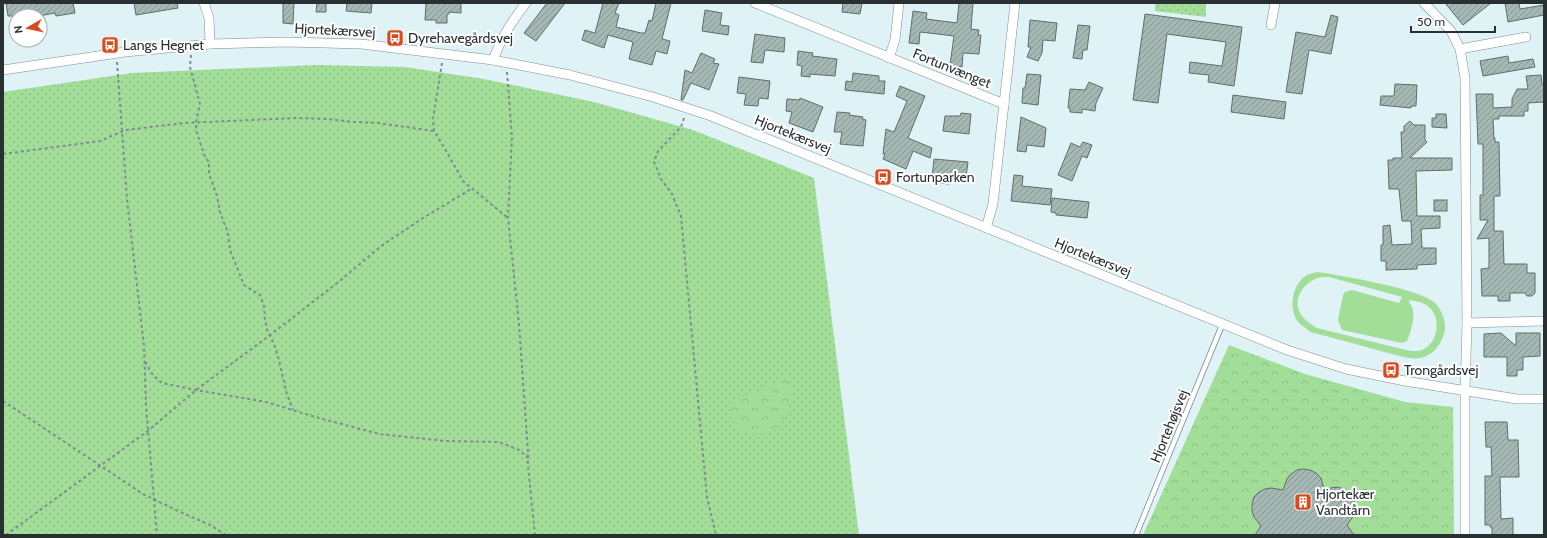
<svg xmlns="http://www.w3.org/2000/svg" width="1547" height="538" viewBox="0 0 1547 538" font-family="Cabin,sans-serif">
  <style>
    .green { fill: url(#green-dots) }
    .forest { fill: url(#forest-crowns) }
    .pitch { fill: #a3de99; fill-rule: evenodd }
    .building { fill: url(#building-hatch); stroke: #5e6e69 }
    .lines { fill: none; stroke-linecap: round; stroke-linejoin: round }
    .service-casing { stroke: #7c8e91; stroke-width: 6 }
    .minor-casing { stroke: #7c8e91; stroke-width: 10 }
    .path { stroke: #7f8c8f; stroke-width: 2; stroke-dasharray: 3 3; stroke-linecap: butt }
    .service { stroke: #fff; stroke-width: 4.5 }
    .minor { stroke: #fff; stroke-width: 9 }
    .labels { text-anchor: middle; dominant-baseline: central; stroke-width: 4; stroke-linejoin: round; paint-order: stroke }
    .street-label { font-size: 14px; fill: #293031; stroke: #fff }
    .poi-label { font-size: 14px; fill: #293031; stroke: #fff; text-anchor: start }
  </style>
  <defs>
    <pattern id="green-dots" width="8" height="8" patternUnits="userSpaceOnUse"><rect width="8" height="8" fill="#a3de99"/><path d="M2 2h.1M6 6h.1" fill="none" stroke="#8cbf84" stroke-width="1.8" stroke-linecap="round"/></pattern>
    <pattern id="forest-crowns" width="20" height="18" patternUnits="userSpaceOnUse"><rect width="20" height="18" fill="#a3de99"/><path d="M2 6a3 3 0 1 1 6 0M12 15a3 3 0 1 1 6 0" fill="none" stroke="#8cbf84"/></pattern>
    <pattern id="building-hatch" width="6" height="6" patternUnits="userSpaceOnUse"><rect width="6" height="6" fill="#a6b8b3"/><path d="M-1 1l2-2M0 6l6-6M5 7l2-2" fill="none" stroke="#879692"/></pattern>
  </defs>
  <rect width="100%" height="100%" fill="#dff2f6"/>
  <g class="green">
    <path d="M1155,3h51v14l-51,-6z"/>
    <path d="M316,65l89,2 79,12 110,23 99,28 121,48 45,357h-856v-443l129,-19z"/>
  </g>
  <g class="forest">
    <path d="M1229,345l76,29 100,28 48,5 1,128h-311z"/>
    <path d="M787,378c10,15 0,43 -14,53 -12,7 -32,3 -39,-9 -4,-5 -3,-15 -3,-21z"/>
  </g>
  <path class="pitch" d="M1318,272c24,4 101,16 117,31 8,8 13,23 8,34 -4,10 -11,19 -23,21 -10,2 -27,-4 -36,-6 -25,-7 -49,-14 -74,-20 -3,-3 -9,-7 -12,-10 -10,-14 -6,-40 11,-48 2,-1 6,-1 9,-2zM1322,277h7l73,20 -3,6 -47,-13 -7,2 -2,3 -5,25 4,10 60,13 5,-2c4,-9 11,-31 2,-38l1,-3c6,1 16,3 20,8 11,11 8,34 -6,41 -6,3 -12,2 -18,1l-89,-22c-6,-4 -11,-7 -15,-12 -12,-17 3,-36 20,-39z"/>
  <g class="building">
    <path d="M6,3h67l2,10 -19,3 -1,-3 -16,3h-31z"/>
    <path d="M134,3h43l1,5 -42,7z"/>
    <path d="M283,3h11l-1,21 -10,-1z"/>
    <path d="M317,3h9v9h-10z"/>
    <path d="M347,3h25l-1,10 -25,-2z"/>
    <path d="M426,3h35v10l-12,-1v2h-2v9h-11v-3h-11z"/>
    <path d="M547,3h18l-29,38 -12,-8z"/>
    <path d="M603,3h16l-4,10 4,2 -3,12 25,6h4l4,-13 3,1 4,-18h15l-9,36 8,2 -3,13 -11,-3 -4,14 -23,-6 4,-17 -25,-7 -4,13 -22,-8 3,-10 10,3z"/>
    <path d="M843,3h19l-2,11 -18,-2z"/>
    <path d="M959,3h14l-2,26 8,1 -1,5h3l-2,19 -16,-1 -1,14 -12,-2 4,-29 -34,-4 -1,12 -10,-1 4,-32 14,2 -1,6 31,4z"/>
    <path d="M1445,3h46l-28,22z"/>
    <path d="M1505,3h14l1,6 24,-4v10l-36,7z"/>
    <path d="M705,10l17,3 -2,12 9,1 -1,9 -26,-4z"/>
    <path d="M1145,14l97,13 -8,59 -26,-4 1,-7 -20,-2 1,-11 32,4 4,-24 -59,-8 -9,69 -25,-3z"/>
    <path d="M1331,15l7,2 -7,37 -22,-4 -7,44 -16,-2 10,-60 29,5z"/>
    <path d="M1030,20l27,3 -2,18 -12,-1 -1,13 -4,8 -11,-4 4,-10h-3z"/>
    <path d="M1078,25l12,1 -3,24h-4l-1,9 -9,-1z"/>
    <path d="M755,34l30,4 -1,14 -19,-2 -2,13 -12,-1z"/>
    <path d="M798,51l15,2 -1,3 25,3 -2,17 -25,-2v3l-9,-1 1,-10 -5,-1z"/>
    <path d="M701,53l14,6 -2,4 6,1 -10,26 -18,-7 -8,17h-2l4,-30 7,3z"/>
    <path d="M1508,56l1,7 24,-4 2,8 -52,9 -3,-15z"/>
    <path d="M853,73l26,3v5h6l-1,13 -39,-4 1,-9 6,1z"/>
    <path d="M1027,74l14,1 -3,30 -16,-2 1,-15h2z"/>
    <path d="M1541,75l1,9h2v18l-16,1v8h-4v5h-25v3h-6l1,19h1v4h4l1,54h-6v35h9l1,33h23v9h8v20l-3,3h-5l-2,-3h-15v8h-12v-5h-16l-1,-27 8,-1v-30l-12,1 11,-19h-8v-25h3v-51h-5l-2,-50h17v14l19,-1v-8l5,-10h11l-2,-13z"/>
    <path d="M739,77l31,4 -2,18 -9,-1 -1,8 -14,-1 2,-11 -9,-1z"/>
    <path d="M1089,82l14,6 -7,15 -1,8 -13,-2v4l-12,-1v-4h-2l2,-19 15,1z"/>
    <path d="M1395,84l22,1 -1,21h-5v2l-31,-3 1,-9h13z"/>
    <path d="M900,86l25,10 -17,42 24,10 -2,10 -17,-7 -7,18 -23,-10 2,-5h-2l3,-25 8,3 13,-31 -11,-5z"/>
    <path d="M1233,95l53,7 -2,17 -53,-7z"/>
    <path d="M800,98l23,9 -10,25 -24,-9 3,-11 -6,-1 1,-12 12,1z"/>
    <path d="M837,112l13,1 -1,2 14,2 -1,2 4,1 -3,26 -23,-2 2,-12h-8z"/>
    <path d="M961,113l10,1 -2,20 -26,-3 2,-15h15z"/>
    <path d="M1436,114h10l1,14 -15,-1v-9h4z"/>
    <path d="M1021,117l25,11 -2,19 -17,-2 -1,7 -9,-1z"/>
    <path d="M1410,121l4,4h11v15l2,2 -17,16h42v12l-36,1 1,45h23v12l-19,1 1,19h14v16l-19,1v4l-31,1v-9h-5v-16h2v-19l7,-1 2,20 20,-1 -1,-23h-9l-3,-32h-10l-1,-29h5v-2h9l-1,-26h3v-6z"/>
    <path d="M1083,142l9,3 -5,13 -5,-2 -10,25 -14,-6 13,-32 9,4z"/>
    <path d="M934,159l34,3 -2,15 -16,-2 -1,9 -10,-1 1,-4 -8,-1z"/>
    <path d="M1014,175l9,1 -1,10 30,3 -2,16 -39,-4z"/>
    <path d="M1052,198l37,4 -2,16 -31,-3v-2l-5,-1z"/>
    <rect x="1434" y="200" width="13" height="11"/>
    <path d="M1501,333l15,13v-13h24v23l-17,1v13h-6v6h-10v-19h-23v-23z"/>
    <path d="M1485,422h22l1,18h10l1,37h-19l1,42 12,-1v17h-21v-8h-2v-2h-5v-49h7l-1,-29h-5z"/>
    <path d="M1303,469l7,1 6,3 5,5 3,11 13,-2 7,2 6,5 4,6 1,7 -1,8 -7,10 7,10h-99l6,-9 -7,-9 -2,-6v-7l2,-7 5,-5 6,-3 6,-1 12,2 4,-11 4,-5 6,-4z"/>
  </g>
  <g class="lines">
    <defs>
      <path id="service" d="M1136,535l86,-210"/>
      <g id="minor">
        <path d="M204,3l5,15 1,26"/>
        <path d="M755,3l249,101"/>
        <path d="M1424,3l27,28 9,18 5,29 2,245 -2,68v144"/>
        <path d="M1271,25l4,-22"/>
        <path d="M1460,49l66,-12"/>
        <path d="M889,58l6,-18 4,-37"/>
        <path d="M493,60c9,-24 18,-37 33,-57"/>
        <path d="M3,70l122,-18 85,-8 78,-2 73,2 132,16 77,15 83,22 58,19 576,234 59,19 59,12 112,18h27"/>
        <path d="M986,228l7,-24 22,-201"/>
        <path d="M1467,323l77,-2"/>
      </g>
    </defs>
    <use href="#service" class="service-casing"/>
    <use href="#minor" class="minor-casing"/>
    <g class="path">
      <path d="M191,55l-1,12 10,37 -4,18v8l9,27 4,5v12l8,22 3,16 8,21 2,17 14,35 16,10 4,11 1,13 2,11 7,14 5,16 7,31 7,19"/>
      <path d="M117,62l10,137 17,147 2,60 11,129"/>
      <path d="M442,63l-9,56 1,12 10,16 19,34 45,37"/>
      <path d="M507,72l5,65 -4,81 11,106 9,128v14l7,69"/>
      <path d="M684,118l-3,9 -23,24 -4,11 7,17 11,15 9,22 26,282 9,37"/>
      <path d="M3,154l97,-13 25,-11 59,-7 113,-5 31,1 25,3 25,1 56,8"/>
      <path d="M145,362l8,13 9,8 34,7 70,12 53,16 60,16 67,7 53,1 20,8 9,8"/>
      <path d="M3,401l140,93 33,16 34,15 16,10"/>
      <path d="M6,535l143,-105 47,-40 73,-54 72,-56 40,-34 42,-28 48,-29"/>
    </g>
    <use href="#service" class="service"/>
    <use href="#minor" class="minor"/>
  </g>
  <defs>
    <symbol id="bus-square" viewBox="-11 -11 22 22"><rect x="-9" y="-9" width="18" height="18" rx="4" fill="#d44c22" stroke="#fff"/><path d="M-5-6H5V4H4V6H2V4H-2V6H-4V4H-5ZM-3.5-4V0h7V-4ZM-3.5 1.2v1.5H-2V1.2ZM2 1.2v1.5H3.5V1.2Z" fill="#fff"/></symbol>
    <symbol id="building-square" viewBox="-11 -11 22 22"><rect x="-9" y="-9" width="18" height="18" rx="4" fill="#d44c22" stroke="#fff"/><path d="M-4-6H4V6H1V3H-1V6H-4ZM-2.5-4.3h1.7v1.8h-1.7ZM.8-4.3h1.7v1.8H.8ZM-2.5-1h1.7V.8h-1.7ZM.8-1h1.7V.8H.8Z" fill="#fff"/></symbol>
  </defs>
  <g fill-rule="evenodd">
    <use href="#bus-square" x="385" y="28" width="20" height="20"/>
    <use href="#bus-square" x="100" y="35" width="20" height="20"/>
    <use href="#bus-square" x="873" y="167" width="20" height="20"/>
    <use href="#bus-square" x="1381" y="360" width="20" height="20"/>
    <use href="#building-square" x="1293" y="492" width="20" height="20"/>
  </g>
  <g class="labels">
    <g class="street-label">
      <text transform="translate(335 30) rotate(3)">Hjortekærsvej</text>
      <text transform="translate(952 68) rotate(22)">Fortunvænget</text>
      <text transform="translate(793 134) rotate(22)">Hjortekærsvej</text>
      <text transform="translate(1093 257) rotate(22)">Hjortekærsvej</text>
      <text transform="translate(1169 426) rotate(-68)">Hjortehøjsvej</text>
    </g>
    <g class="poi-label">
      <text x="408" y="38">Dyrehavegårdsvej</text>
      <text x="123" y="45">Langs Hegnet</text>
      <text x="896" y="177">Fortunparken</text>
      <text x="1404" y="370">Trongårdsvej</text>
      <text x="1316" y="494">Hjortekær<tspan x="1316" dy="16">Vandtårn</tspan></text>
    </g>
  </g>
  <rect width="1547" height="538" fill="none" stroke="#293031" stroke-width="8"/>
  <g transform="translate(28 28) rotate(261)"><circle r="19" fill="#ffffff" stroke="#a9acad"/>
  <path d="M0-3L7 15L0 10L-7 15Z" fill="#d44c22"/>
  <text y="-6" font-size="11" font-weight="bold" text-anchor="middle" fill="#293031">N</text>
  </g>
  <path d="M1411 26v6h84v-6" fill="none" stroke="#293031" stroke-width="2"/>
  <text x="1417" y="26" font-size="12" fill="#293031" stroke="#ffffff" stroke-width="3" paint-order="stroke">50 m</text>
</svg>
